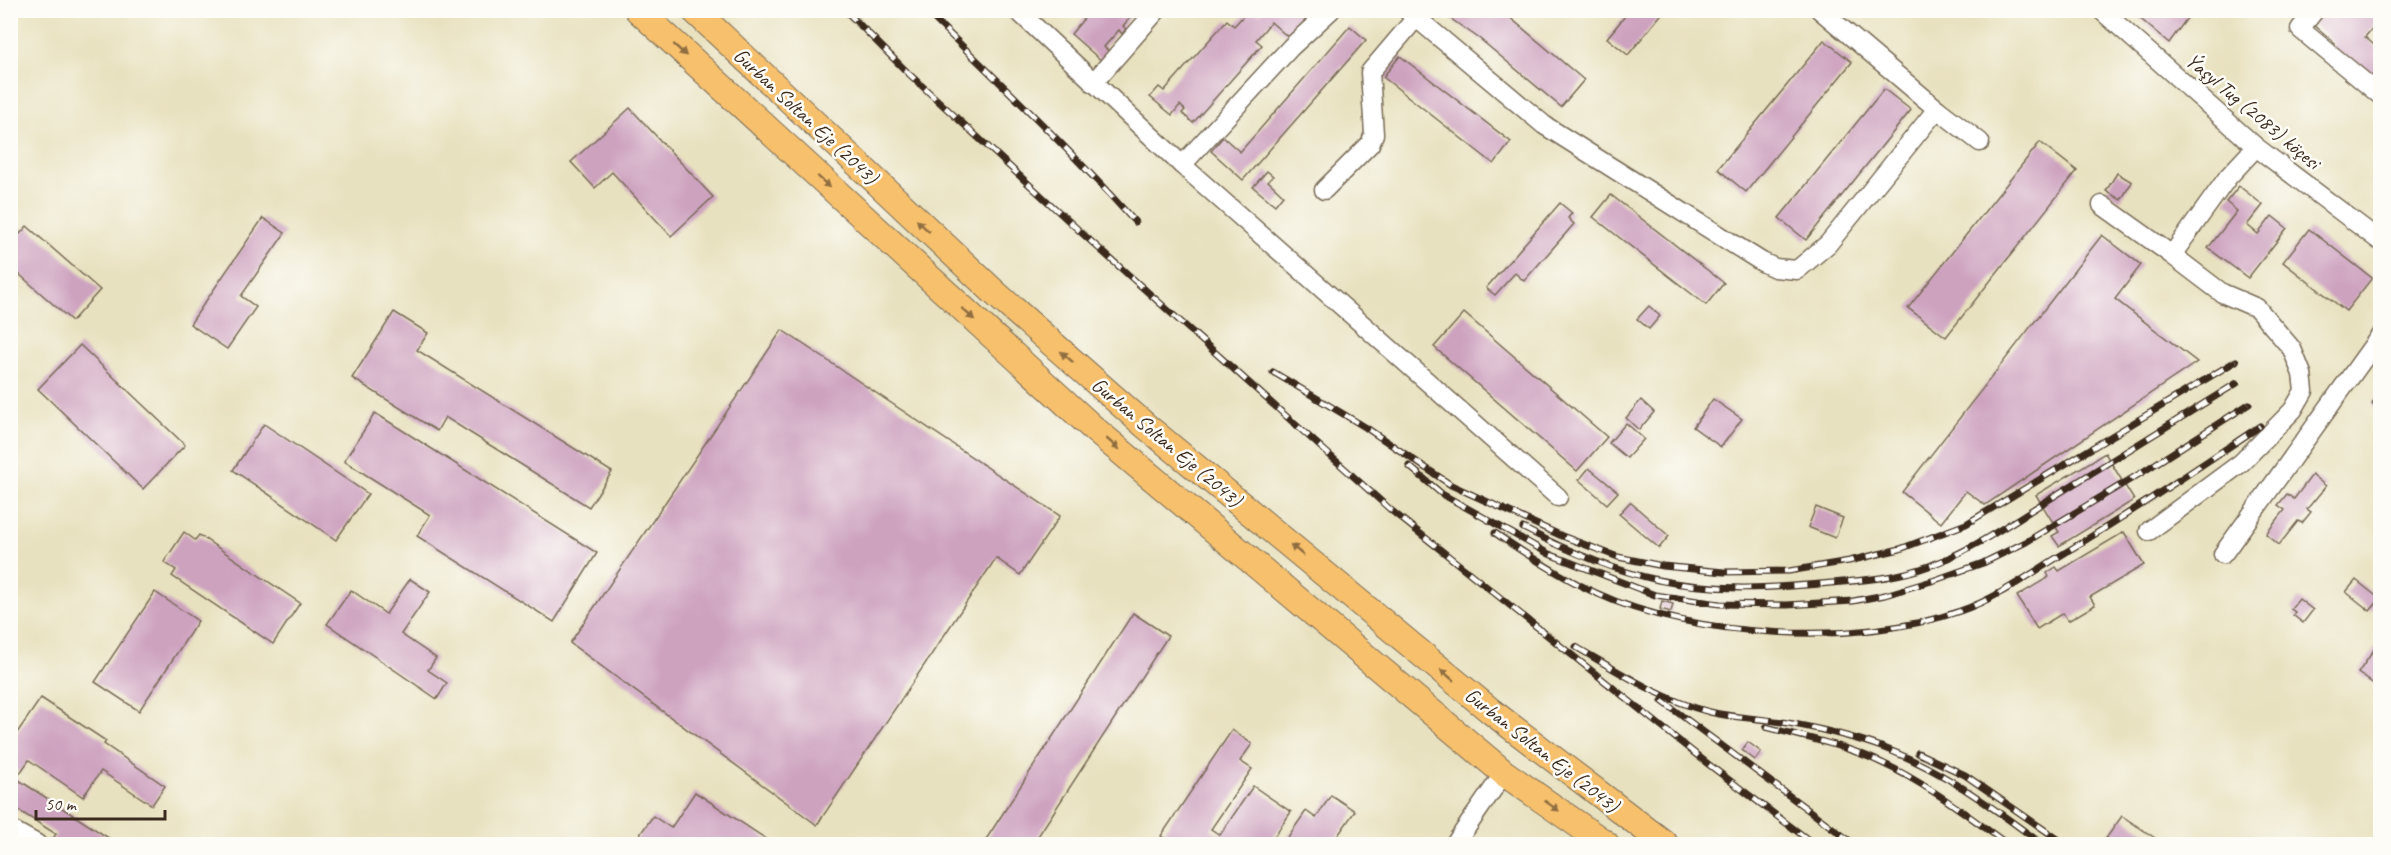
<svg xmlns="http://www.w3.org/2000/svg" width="2391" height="855" viewBox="0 0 2391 855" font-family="Caveat,sans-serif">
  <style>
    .building { fill: #cda2bf }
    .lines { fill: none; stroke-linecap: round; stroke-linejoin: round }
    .minor-casing { stroke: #786a56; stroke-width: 21 }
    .highway-casing { stroke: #786a56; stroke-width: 28 }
    .minor { stroke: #fff; stroke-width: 18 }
    .highway { stroke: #f7c06c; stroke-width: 26 }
    .rail-casing { stroke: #3b2a1e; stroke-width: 7 }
    .rail { stroke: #fdfcf7; stroke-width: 4.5; stroke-dasharray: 14; stroke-linecap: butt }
    .oneway { fill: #906e41 }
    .labels { text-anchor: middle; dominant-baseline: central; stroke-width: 5; stroke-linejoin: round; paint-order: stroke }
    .street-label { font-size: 21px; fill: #3b2a1e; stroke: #fdfcf7 }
  </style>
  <rect width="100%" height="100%" fill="#fdfcf7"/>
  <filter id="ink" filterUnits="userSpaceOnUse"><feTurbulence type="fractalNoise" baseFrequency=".0167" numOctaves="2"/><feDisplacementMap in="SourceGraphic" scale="12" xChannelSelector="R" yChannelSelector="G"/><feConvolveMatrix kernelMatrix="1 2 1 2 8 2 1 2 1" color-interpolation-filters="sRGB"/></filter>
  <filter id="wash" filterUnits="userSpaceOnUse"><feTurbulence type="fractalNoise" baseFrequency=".008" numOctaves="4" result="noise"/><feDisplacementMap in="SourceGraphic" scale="24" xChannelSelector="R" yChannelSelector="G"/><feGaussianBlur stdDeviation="1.35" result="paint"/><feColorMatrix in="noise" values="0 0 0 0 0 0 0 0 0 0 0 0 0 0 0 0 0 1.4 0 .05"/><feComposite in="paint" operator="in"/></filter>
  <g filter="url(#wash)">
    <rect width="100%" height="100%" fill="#e8e1bf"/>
    <g id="blocks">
      <g class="building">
        <path d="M1091,10h45l-13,16 3,3 -4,5 -3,-4 -15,17 8,7 -8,9 -33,-29z"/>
        <path d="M1253,10l7,4 3,-4h52l-25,29 -19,-17 -15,18 6,5 -69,78 -11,-10 3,-3 -5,-5 -8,10 -22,-18 9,-10 5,4 63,-71 7,6 11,-12 3,2z"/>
        <path d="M1438,10h63l83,70 -23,27 -81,-68z"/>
        <path d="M1630,10h35l-37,45 -21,-17z"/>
        <path d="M2130,10h63l-24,33z"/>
        <path d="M2325,10h55v9l-15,18 15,13v25l-8,10 -43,-36 6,-6 -22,-19z"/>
        <path d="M1350,26l16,14 -123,140 -32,-29 12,-14 17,15z"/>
        <path d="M1824,40l28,22 -106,130 -28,-23z"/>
        <path d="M1400,56l111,86 -17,22 -111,-87z"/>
        <path d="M1884,89l27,21 -105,130 -27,-22z"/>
        <path d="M630,108l83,89 -42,39 -59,-64 -17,16 -24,-26z"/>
        <path d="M2040,142l37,29 -131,166 -38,-29z"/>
        <path d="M1267,171l6,5 -5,5 15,14 -8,10 -22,-18z"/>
        <path d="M2117,173l15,9 -11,18 -15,-9z"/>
        <path d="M2239,186l24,19 -16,20 11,9 14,-18 15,12 -39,50 -40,-30 29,-37 -11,-9z"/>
        <path d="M1611,195l113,88 -18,22 -113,-88z"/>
        <path d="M1560,203l12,10 -4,5 6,6 -50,57 -9,-8 -20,22 -9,-7z"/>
        <path d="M263,218l22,15 -44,63 15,11 -29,42 -37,-25z"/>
        <path d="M10,225l10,9 7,-8 73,64 -28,31 -62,-55z"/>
        <path d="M2309,229l63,49 -26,33 -63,-49z"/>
        <path d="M2102,235l39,30 -26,34 82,63 -212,143 -19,-14 -25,32 -39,-31z"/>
        <path d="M1649,306l11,10 -11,13 -12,-10z"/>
        <path d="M394,312l34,21 -11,17 195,122 -23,35 -144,-90 -8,14 -85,-53z"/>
        <path d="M1464,313l143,124 -30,34 -143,-124z"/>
        <path d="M782,330l278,186 -40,59 -24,-17 -179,267 -247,-182z"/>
        <path d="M80,345l105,100 -42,44 -105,-100z"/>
        <path d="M2380,392v19l-8,-7z"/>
        <path d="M1713,399l29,20 -21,28 -28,-20z"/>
        <path d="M1641,400l13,12 -15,18 -13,-12z"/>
        <path d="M375,413l222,140 -43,69 -137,-86 13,-21 -86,-54z"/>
        <path d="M1626,423l18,16 -17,19 -18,-15z"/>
        <path d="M264,424l104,70 -32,46 -103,-70z"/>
        <path d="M2105,453l29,47 -75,46 -7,-10 7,-4 -23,-37z"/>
        <path d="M1589,468l29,24 -11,12 -28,-24z"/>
        <path d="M2312,475l14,11 -19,23 4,3 -9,11 -4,-2 -19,24 -13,-11 19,-24 -7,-5 9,-11 7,5z"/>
        <path d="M1630,502l39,34 -10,12 -40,-34z"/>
        <path d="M1816,507l27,11 -8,20 -27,-11z"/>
        <path d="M184,532l11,8 4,-5 101,68 -27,41 -101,-68 4,-6 -12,-8z"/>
        <path d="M2124,532l20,33 -54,32 5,8 -27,16 -5,-8 -26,16 -20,-33 32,-19 -2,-4 9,-6 3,4z"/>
        <path d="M410,579l20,13 -29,42 35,24 -8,12 19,13 -10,16 -110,-75 24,-34 35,24z"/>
        <path d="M2356,580l24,19 -10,12 -24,-19z"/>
        <path d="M155,592l43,29 -59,90 -44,-29z"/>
        <path d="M2299,599l14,11 -10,13 -10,-8 2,-3 -4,-3z"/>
        <path d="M1662,601l11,3 -2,8 -11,-3z"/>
        <path d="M1133,613l35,23 -135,208h-50z"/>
        <path d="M2380,641v47l-22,-15z"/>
        <path d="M41,698l65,43 -2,3 61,42 -13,19 -51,-34 -18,26 -54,-37 -9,13 -10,-7v-23z"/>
        <path d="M1232,730l20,14 -12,17 12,8 -41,60 9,6 33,-49 38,26 -22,32h-96l-12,-8z"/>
        <path d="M1748,742l13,10 -6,8 -13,-10z"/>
        <path d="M14,777l104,67h-59l-7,-4 4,-6 -46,-29v-24z"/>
        <path d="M695,792l79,52h-141l20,-28 18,12z"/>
        <path d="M1331,795l24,16 -23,33h-49l23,-33 10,7z"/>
        <path d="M2122,816l42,28h-62z"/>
      </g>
    </g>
  </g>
  <g filter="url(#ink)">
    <use href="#blocks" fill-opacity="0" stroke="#786a56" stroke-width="1.5"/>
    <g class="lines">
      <defs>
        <g id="minor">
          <path d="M1017,10l165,155 376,332"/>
          <path d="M1407,10l137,115 218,137 13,6 22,2 31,-26 109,-135"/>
          <path d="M1820,10l117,99 43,33"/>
          <path d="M2101,10l155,137 124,94"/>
          <path d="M2315,10l-15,19 80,66"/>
          <path d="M1093,83l64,-73"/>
          <path d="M1182,165l109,-118 40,-37"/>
          <path d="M1324,190l46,-46 4,-10 -4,-62 45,-53"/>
          <path d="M2102,205l70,50"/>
          <path d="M2149,531l92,-68 52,-53 11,-19 -2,-17 -10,-25 -35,-41 -35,-15 -50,-38 56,-78 28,-30"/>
          <path d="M2223,554l157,-218"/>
          <path d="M10,829l27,15"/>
          <path d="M1455,844l49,-71"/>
        </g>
        <g id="highway">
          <path d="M638,10l456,419 410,344 102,71"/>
          <path d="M694,10l302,284 151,133 345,285 173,132"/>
        </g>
      </defs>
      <use href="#minor" class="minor-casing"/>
      <use href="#highway" class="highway-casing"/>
      <use href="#minor" class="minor"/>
      <use href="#highway" class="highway"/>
      <defs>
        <g id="rail">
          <path d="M845,10l63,63 176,162 308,276 316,253 106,80"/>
          <path d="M925,10c72,70 144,138 210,212"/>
          <path d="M1273,372l92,55 86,58 111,51 56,21 45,9 61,6 65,-1 60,-10 51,-12 66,-25 270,-163"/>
          <path d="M1409,466l33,28 107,60 106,41 65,9 67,1 66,-4 32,-6 50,-15 48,-17 43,-21 115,-69 108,-69"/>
          <path d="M1523,528c43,22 88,42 135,52 56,12 116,8 173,3 33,-3 66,-5 98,-17 42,-15 81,-43 119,-66 63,-39 126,-78 189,-117"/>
          <path d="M1495,533c32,22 66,44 101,60 97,45 263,54 364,18 36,-12 70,-37 103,-57 67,-41 132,-84 197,-128"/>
          <path d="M1576,647c43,25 86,53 134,65 24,6 49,6 72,10 31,5 73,15 102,26 59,22 108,59 158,96"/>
          <path d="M1662,701l192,143"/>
          <path d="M1766,727c38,10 78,18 114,35 46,21 86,52 127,82"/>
          <path d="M1918,753l47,22 100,69"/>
        </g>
      </defs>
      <use href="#rail" class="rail-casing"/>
      <use href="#rail" class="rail"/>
    </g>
    <defs><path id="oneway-solid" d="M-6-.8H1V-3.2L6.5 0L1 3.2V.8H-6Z" transform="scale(1.5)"/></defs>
    <g class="oneway">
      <use href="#oneway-solid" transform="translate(680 50) rotate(42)"/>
      <use href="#oneway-solid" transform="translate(824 182) rotate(42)"/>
      <use href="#oneway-solid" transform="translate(923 226) rotate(-137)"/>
      <use href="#oneway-solid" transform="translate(968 314) rotate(42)"/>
      <use href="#oneway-solid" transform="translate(1067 357) rotate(-139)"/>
      <use href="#oneway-solid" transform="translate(1113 444) rotate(40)"/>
      <use href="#oneway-solid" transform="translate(1297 550) rotate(-140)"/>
      <use href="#oneway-solid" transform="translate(1447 675) rotate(-140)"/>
      <use href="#oneway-solid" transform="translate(1552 806) rotate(35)"/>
    </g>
  </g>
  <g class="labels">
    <g class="street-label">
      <text transform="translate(2253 111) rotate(40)">Ýaşyl Tug (2083) köçesi</text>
      <text transform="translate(806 116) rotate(43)">Gurban Soltan Eje (2043)</text>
      <text transform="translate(1167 442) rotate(40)">Gurban Soltan Eje (2043)</text>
      <text transform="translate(1542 750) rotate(38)">Gurban Soltan Eje (2043)</text>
    </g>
  </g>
  <rect width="2391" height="855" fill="none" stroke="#fdfcf7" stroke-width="36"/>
  <path d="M36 810v9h129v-9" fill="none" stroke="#3b2a1e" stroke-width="3"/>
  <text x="45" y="810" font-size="18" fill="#3b2a1e" stroke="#fdfcf7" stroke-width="4.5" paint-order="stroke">50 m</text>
</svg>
